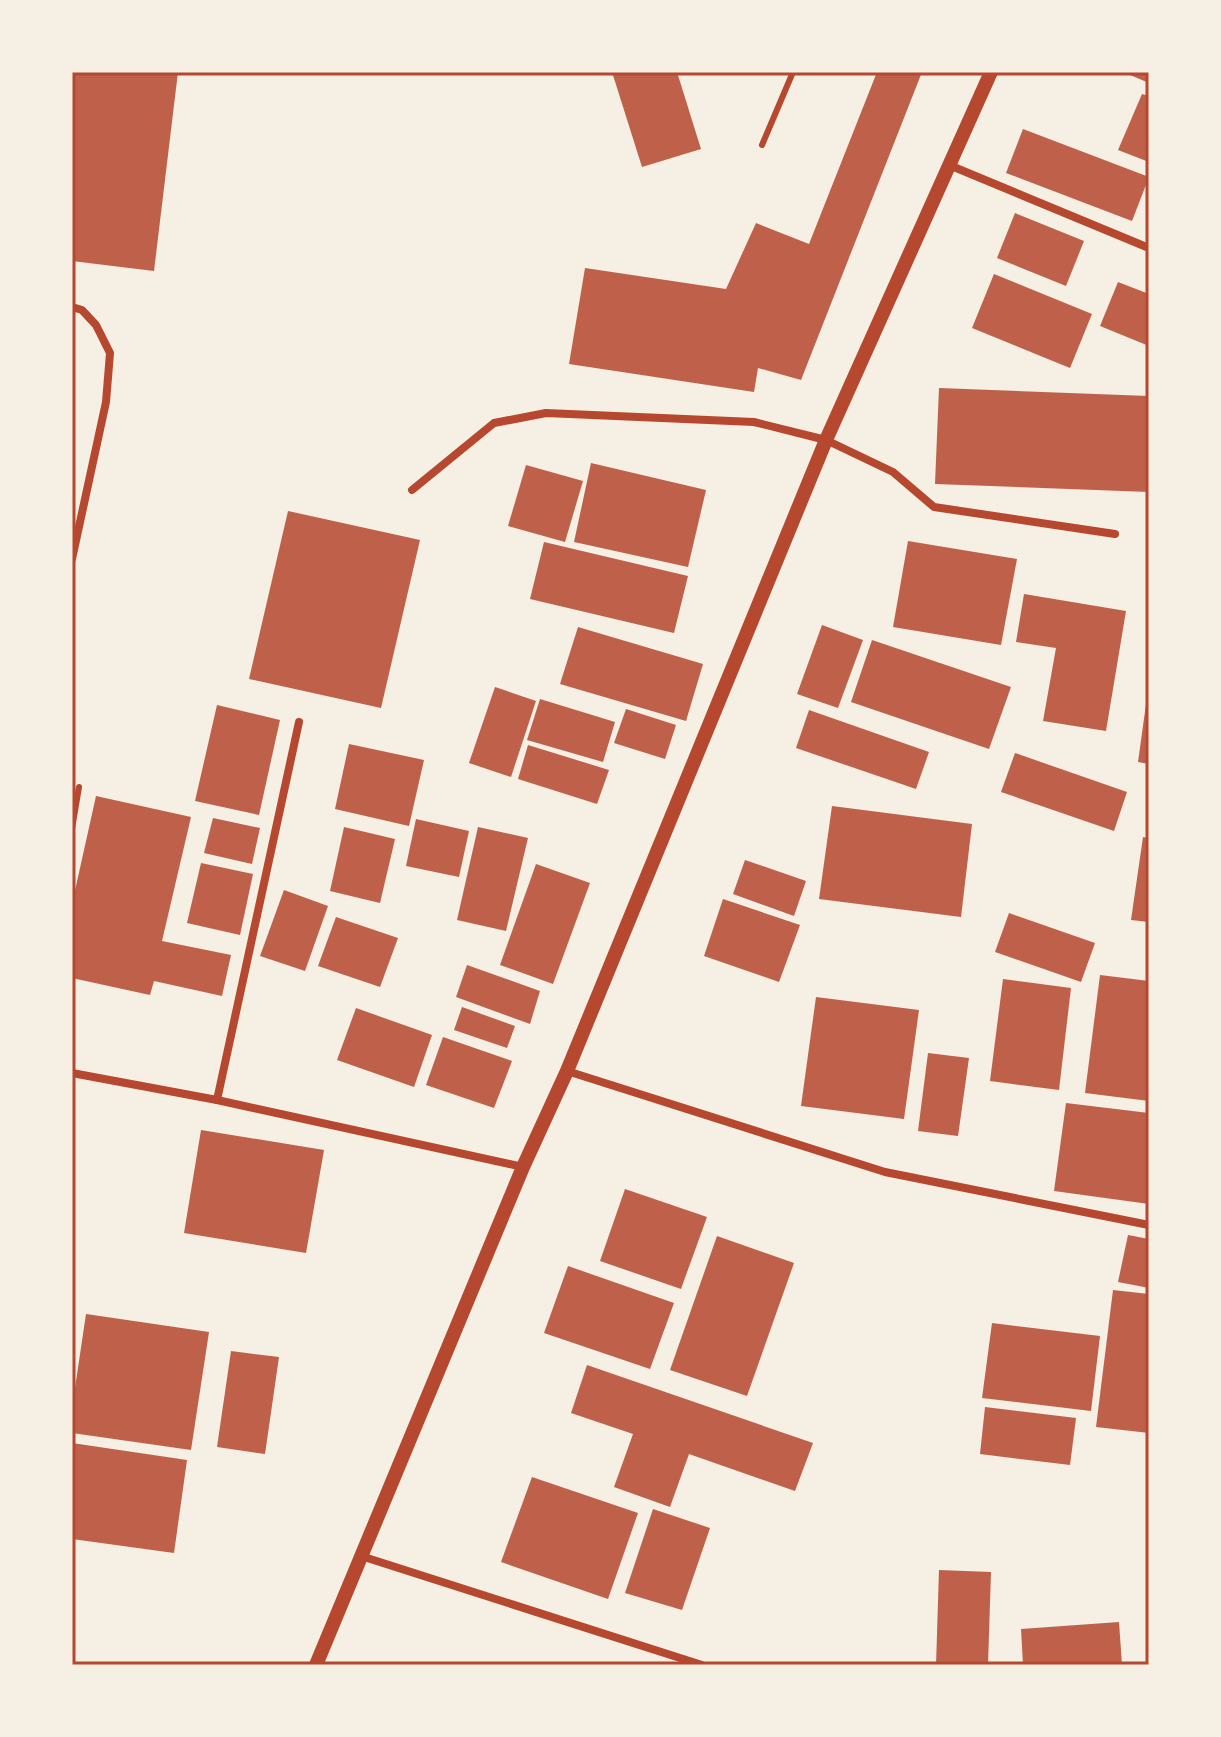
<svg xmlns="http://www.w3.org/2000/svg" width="1221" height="1737" viewBox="0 0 1221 1737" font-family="Rubik,sans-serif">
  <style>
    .building { fill: #bf614a }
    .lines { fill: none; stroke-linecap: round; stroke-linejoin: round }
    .service { stroke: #b5482f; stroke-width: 6 }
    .minor { stroke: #b5482f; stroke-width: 8 }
    .tertiary { stroke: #b5482f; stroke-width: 14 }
    .neatline { fill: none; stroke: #b5482f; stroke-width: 3 }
  </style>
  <rect width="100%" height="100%" fill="#f6efe4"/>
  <g class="building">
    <path d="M72,72h106l-24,199 -82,-10z"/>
    <path d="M612,72h65l24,77 -59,18z"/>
    <path d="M877,72h45l-121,308 -43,-12 -4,24 -185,-28 16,-96 141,21 30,-66 53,21z"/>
    <path d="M1123,72h26v11z"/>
    <path d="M1142,94l7,2v66l-31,-12z"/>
    <path d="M1023,129l126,48 -17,44 -126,-48z"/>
    <path d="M1015,213l69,28 -18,45 -69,-28z"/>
    <path d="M994,274l98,40 -22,54 -98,-40z"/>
    <path d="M1118,282l31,12v52l-49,-20z"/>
    <path d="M939,388l210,8v96l-214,-8z"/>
    <path d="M591,463l115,27 -18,77 -114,-25z"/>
    <path d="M526,465l57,16 -18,61 -57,-16z"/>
    <path d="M288,511l132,29 -39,168 -132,-29z"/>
    <path d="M908,541l109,18 -16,86 -108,-18z"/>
    <path d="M544,542l144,34 -14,57 -144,-34z"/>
    <path d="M1024,594l102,17 -20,120 -63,-10 13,-73 -40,-6z"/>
    <path d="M822,625l41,15 -25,68 -41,-14z"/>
    <path d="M578,627l125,37 -17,57 -126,-37z"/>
    <path d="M872,640l139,47 -22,62 -138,-47z"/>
    <path d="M495,687l41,14 -25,76 -42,-14z"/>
    <path d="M1147,697h2v67l-11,-2z"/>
    <path d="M540,699l75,23 -12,40 -76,-22z"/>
    <path d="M217,705l63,15 -21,95 -64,-14z"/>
    <path d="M626,709l50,16 -11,34 -51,-16z"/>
    <path d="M809,710l120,42 -13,37 -120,-41z"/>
    <path d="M349,744l75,16 -15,66 -74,-17z"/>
    <path d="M528,745l81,25 -12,34 -79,-25z"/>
    <path d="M1015,753l112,39 -13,39 -113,-39z"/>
    <path d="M96,796l95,21 -29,124 69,14 -9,41 -68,-15 -4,14 -78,-17v-74z"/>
    <path d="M832,806l140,18 -11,93 -142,-18z"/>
    <path d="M213,818l47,10 -8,36 -48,-11z"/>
    <path d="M416,819l53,12 -10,46 -53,-11z"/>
    <path d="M344,827l51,12 -15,64 -50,-12z"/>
    <path d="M478,827l50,11 -22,93 -49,-11z"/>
    <path d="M1143,837l6,1v84l-18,-2z"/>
    <path d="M745,860l61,21 -12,35 -61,-22z"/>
    <path d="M201,863l52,11 -13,61 -53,-12z"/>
    <path d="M536,864l54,19 -37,101 -53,-19z"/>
    <path d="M284,890l44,16 -23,65 -45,-15z"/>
    <path d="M723,899l77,26 -21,57 -75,-26z"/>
    <path d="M1009,913l86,30 -14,39 -86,-30z"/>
    <path d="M336,917l62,21 -18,49 -62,-21z"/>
    <path d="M467,965l73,26 -10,33 -74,-27z"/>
    <path d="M1100,975l49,6v120l-64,-8z"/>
    <path d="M1003,979l68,9 -12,102 -69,-9z"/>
    <path d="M816,997l103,13 -15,109 -103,-13z"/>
    <path d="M462,1007l53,19 -8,22 -53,-18z"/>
    <path d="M356,1008l76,27 -18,52 -77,-27z"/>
    <path d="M443,1037l69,24 -18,47 -68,-23z"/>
    <path d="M928,1053l41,5 -11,78 -40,-5z"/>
    <path d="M1066,1103l83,10v91l-95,-13z"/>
    <path d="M201,1130l123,20 -18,103 -122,-20z"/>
    <path d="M625,1189l82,28 -26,72 -81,-28z"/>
    <path d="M1128,1235l21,4v49l-31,-6z"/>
    <path d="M717,1236l77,27 -47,133 -77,-26z"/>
    <path d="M568,1266l106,37 -24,66 -106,-36z"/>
    <path d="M1113,1290l36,4v139l-53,-6z"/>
    <path d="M86,1314l123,18 -18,118 -119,-17v-25z"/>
    <path d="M992,1323l108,13 -9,75 -109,-13z"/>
    <path d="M231,1351l48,6 -14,97 -48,-7z"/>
    <path d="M587,1365l226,78 -18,48 -106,-37 -19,53 -56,-20 19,-53 -62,-21z"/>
    <path d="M985,1407l91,11 -6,47 -90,-11z"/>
    <path d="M72,1443l115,17 -13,93 -102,-14z"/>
    <path d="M532,1477l106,36 -30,86 -107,-37z"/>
    <path d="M653,1509l57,19 -28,82 -57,-17z"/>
    <path d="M939,1570l52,2 -3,93h-52z"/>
    <path d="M1119,1622l3,43h-99l-2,-36z"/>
  </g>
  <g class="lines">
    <g class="service">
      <path d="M762,145l31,-73"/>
      <path d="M72,829l7,-42"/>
    </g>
    <g class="minor">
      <path d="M949,165l200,83"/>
      <path d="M72,307l10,3 14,15 14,28 -4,49 -34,157"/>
      <path d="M412,490l82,-67 52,-10 208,9 72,18 67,32 41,35 181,27"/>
      <path d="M567,1071l318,101 264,53"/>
      <path d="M72,1073l145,27 306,67"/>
      <path d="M217,1100l82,-378"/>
      <path d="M361,1556l341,109"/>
    </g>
    <path class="tertiary" d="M316,1665l207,-498 44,-96 259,-631 165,-368"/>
  </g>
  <rect width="1221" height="1737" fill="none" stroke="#f6efe4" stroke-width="148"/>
  <rect x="74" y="74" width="1073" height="1589" class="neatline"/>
</svg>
